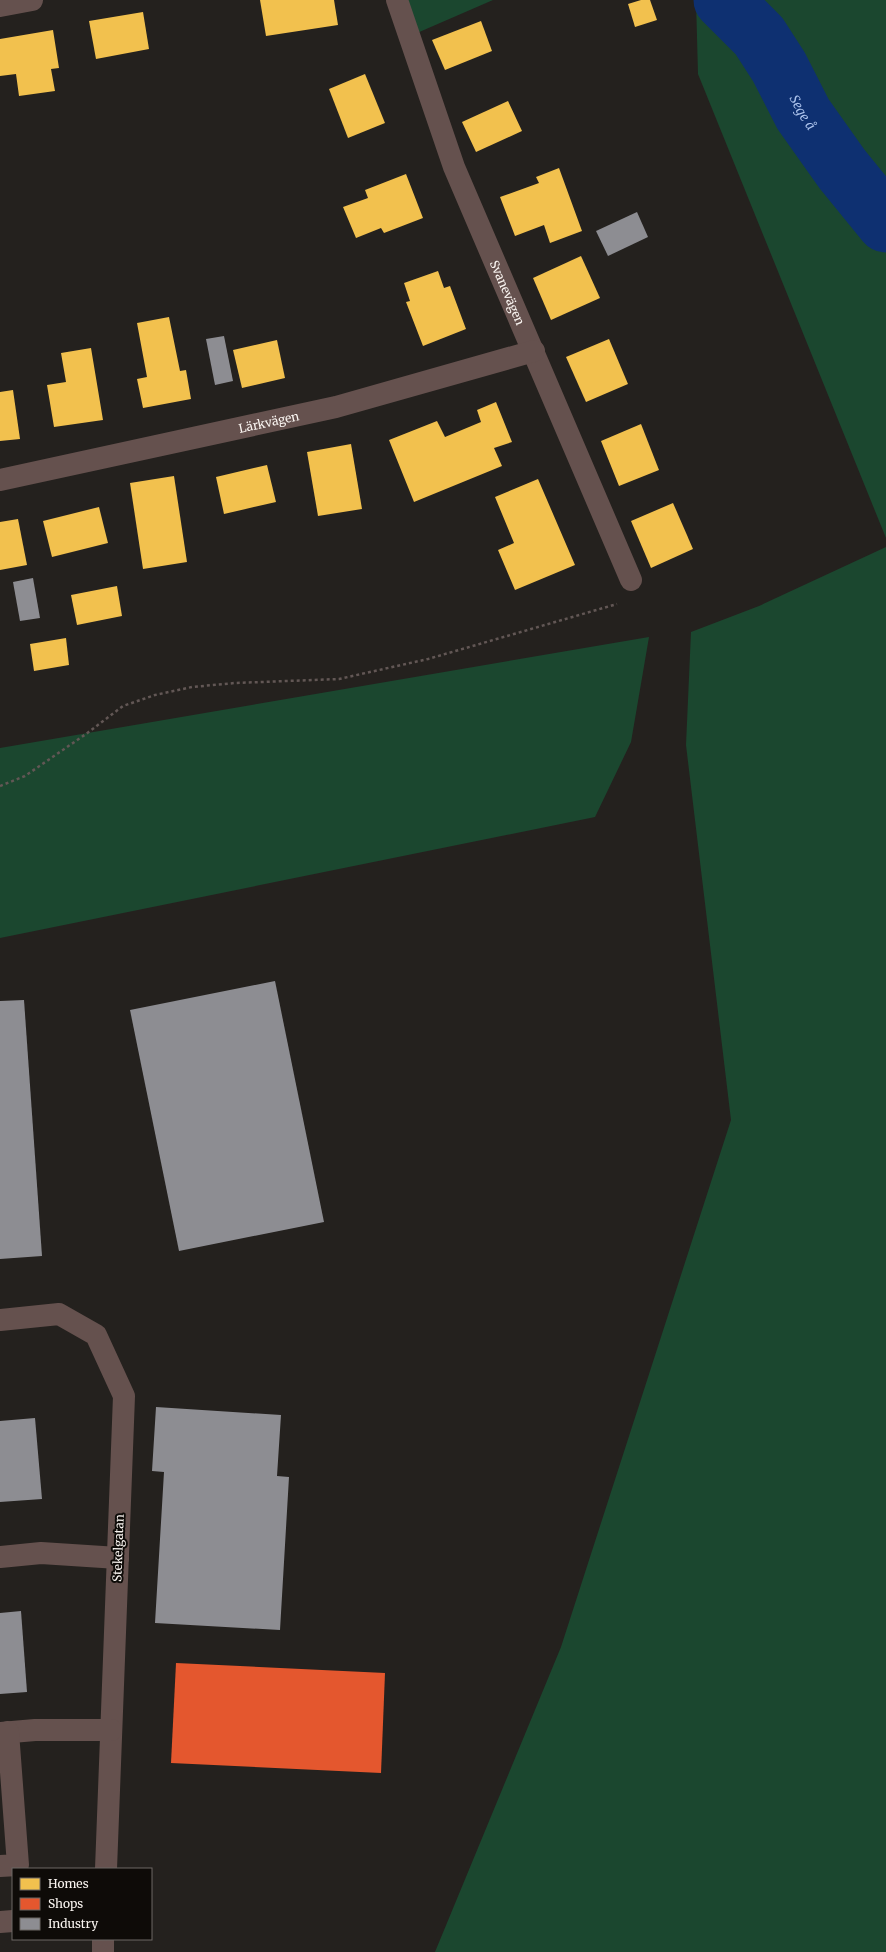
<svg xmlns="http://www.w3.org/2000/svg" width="886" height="1952" viewBox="0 0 886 1952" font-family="Merriweather,serif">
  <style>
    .green { fill: #1b472f }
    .homes { fill: #f2c14e }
    .shops { fill: #e4572e }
    .industry { fill: #8d8d92 }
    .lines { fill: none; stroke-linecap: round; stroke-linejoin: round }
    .river { stroke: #0e3071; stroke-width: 59 }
    .path { stroke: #625755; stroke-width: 2.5; stroke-dasharray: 3 3; stroke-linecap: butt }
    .minor { stroke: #65514e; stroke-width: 22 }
    .labels { text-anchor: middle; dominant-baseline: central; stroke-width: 4; stroke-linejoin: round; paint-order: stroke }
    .street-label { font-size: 12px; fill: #f9f4f0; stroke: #0e0b08 }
    .water-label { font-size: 13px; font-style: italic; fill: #adc4ed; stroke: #0e0b08 }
  </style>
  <rect width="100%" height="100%" fill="#24211e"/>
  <g class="green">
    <path d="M408,0h85l-76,33z"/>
    <path d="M696,0h190v538l-188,-464z"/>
    <path d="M886,547v1405h-451l126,-305 170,-527 -45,-375 5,-113 68,-26z"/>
    <path d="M649,637l-18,105 -36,75 -595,121v-190z"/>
  </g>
  <g class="homes">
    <path d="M260,0h74l4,25 -72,11z"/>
    <path d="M641,0h9l7,20 -22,7 -7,-23z"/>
    <path d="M143,12l6,37 -53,10 -7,-38z"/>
    <path d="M481,21l11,30 -47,19 -13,-30z"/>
    <path d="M53,30l6,38 -8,1 4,22 -36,5 -3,-22 -16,2v-37z"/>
    <path d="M365,74l20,49 -37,15 -19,-49z"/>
    <path d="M508,101l14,30 -46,21 -14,-30z"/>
    <path d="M559,168l23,63 -32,12 -6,-18 -29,11 -15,-39 39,-14 -3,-6z"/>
    <path d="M406,174l17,44 -39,15 -3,-5 -25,10 -13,-31 25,-9 -3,-8z"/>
    <path d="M581,256l19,42 -49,22 -18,-42z"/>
    <path d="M438,271l6,17 6,-2 16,43 -43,17 -17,-44 4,-1 -6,-18z"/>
    <path d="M169,317l11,54 6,-1 5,29 -48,9 -6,-29 10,-2 -10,-54z"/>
    <path d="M609,339l19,45 -42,18 -20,-45z"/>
    <path d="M277,340l8,38 -43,10 -9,-38z"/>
    <path d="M91,348l12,72 -49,7 -7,-42 19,-3 -5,-29z"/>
    <path d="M13,390l7,49 -20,2v-49z"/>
    <path d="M496,402l16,40 -18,6 8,18 -88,36 -25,-62 48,-19 8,16 36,-15 -4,-12z"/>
    <path d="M641,424l18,46 -40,16 -18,-45z"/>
    <path d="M351,444l11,65 -44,7 -11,-64z"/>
    <path d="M267,465l9,37 -52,12 -8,-37z"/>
    <path d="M174,476l13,86 -44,7 -13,-86z"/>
    <path d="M538,479l37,86 -60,25 -17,-40 16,-7 -19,-46z"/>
    <path d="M673,503l20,46 -42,19 -20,-47z"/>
    <path d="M99,507l9,36 -56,14 -9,-36z"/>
    <path d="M18,519l9,46 -27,5v-48z"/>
    <path d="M117,586l5,30 -45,9 -6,-30z"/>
    <path d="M66,638l3,27 -35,6 -4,-27z"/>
  </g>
  <path class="shops" d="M176,1663l209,10 -4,100 -210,-10z"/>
  <g class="industry">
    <path d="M637,212l11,25 -40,19 -12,-25z"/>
    <path d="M224,336l9,45 -18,4 -9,-46z"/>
    <path d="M33,578l7,40 -20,3 -7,-39z"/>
    <path d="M275,981l49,241 -145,29 -49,-241z"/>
    <path d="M24,1000l18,256 -42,3v-258z"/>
    <path d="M156,1407l125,8 -4,61 12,1 -9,153 -125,-7 9,-151 -12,-1z"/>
    <path d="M35,1418l7,81 -42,3v-81z"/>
    <path d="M21,1611l6,81 -27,2v-81z"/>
  </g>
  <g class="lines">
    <path class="river" id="s1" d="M723,0l36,36 20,31 24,47 39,55 44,54"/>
    <path class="path" d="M0,786l25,-10 61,-42 37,-28 32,-11 37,-8 43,-4 104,-4 89,-20 189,-55"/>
    <g class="minor">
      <path id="s2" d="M397,0l57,167 177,413"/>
      <path d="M0,6l32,-6"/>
      <path id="s3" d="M0,480l336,-73 198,-56"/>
      <path d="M0,1320l59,-6 37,21 28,61 -18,473"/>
      <path d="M0,1557l41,-4 77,5"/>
      <path d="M0,1733l35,-3h76"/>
      <path d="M0,1866l18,-1 -10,-133"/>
      <path d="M0,1922l13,-1"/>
      <path d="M103,1952v-13"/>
    </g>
  </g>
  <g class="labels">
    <g class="street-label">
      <text stroke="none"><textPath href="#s2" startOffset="313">Svanevägen</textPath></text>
      <text stroke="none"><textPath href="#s3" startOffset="275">Lärkvägen</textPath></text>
      <text transform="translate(118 1548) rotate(-88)">Stekelgatan</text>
    </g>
    <g class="water-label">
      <text stroke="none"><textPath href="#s1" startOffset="139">Sege å</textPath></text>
    </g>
  </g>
  <rect x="12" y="1868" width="140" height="72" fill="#0e0b08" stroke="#6c6865"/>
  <rect x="20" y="1878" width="20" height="12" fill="#f2c14e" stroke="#6c6865"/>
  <text x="48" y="1888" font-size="12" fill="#f9f4f0">Homes</text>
  <rect x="20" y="1898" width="20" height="12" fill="#e4572e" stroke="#6c6865"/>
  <text x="48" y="1908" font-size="12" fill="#f9f4f0">Shops</text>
  <rect x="20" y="1918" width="20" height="12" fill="#8d8d92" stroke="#6c6865"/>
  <text x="48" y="1928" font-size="12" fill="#f9f4f0">Industry</text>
</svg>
